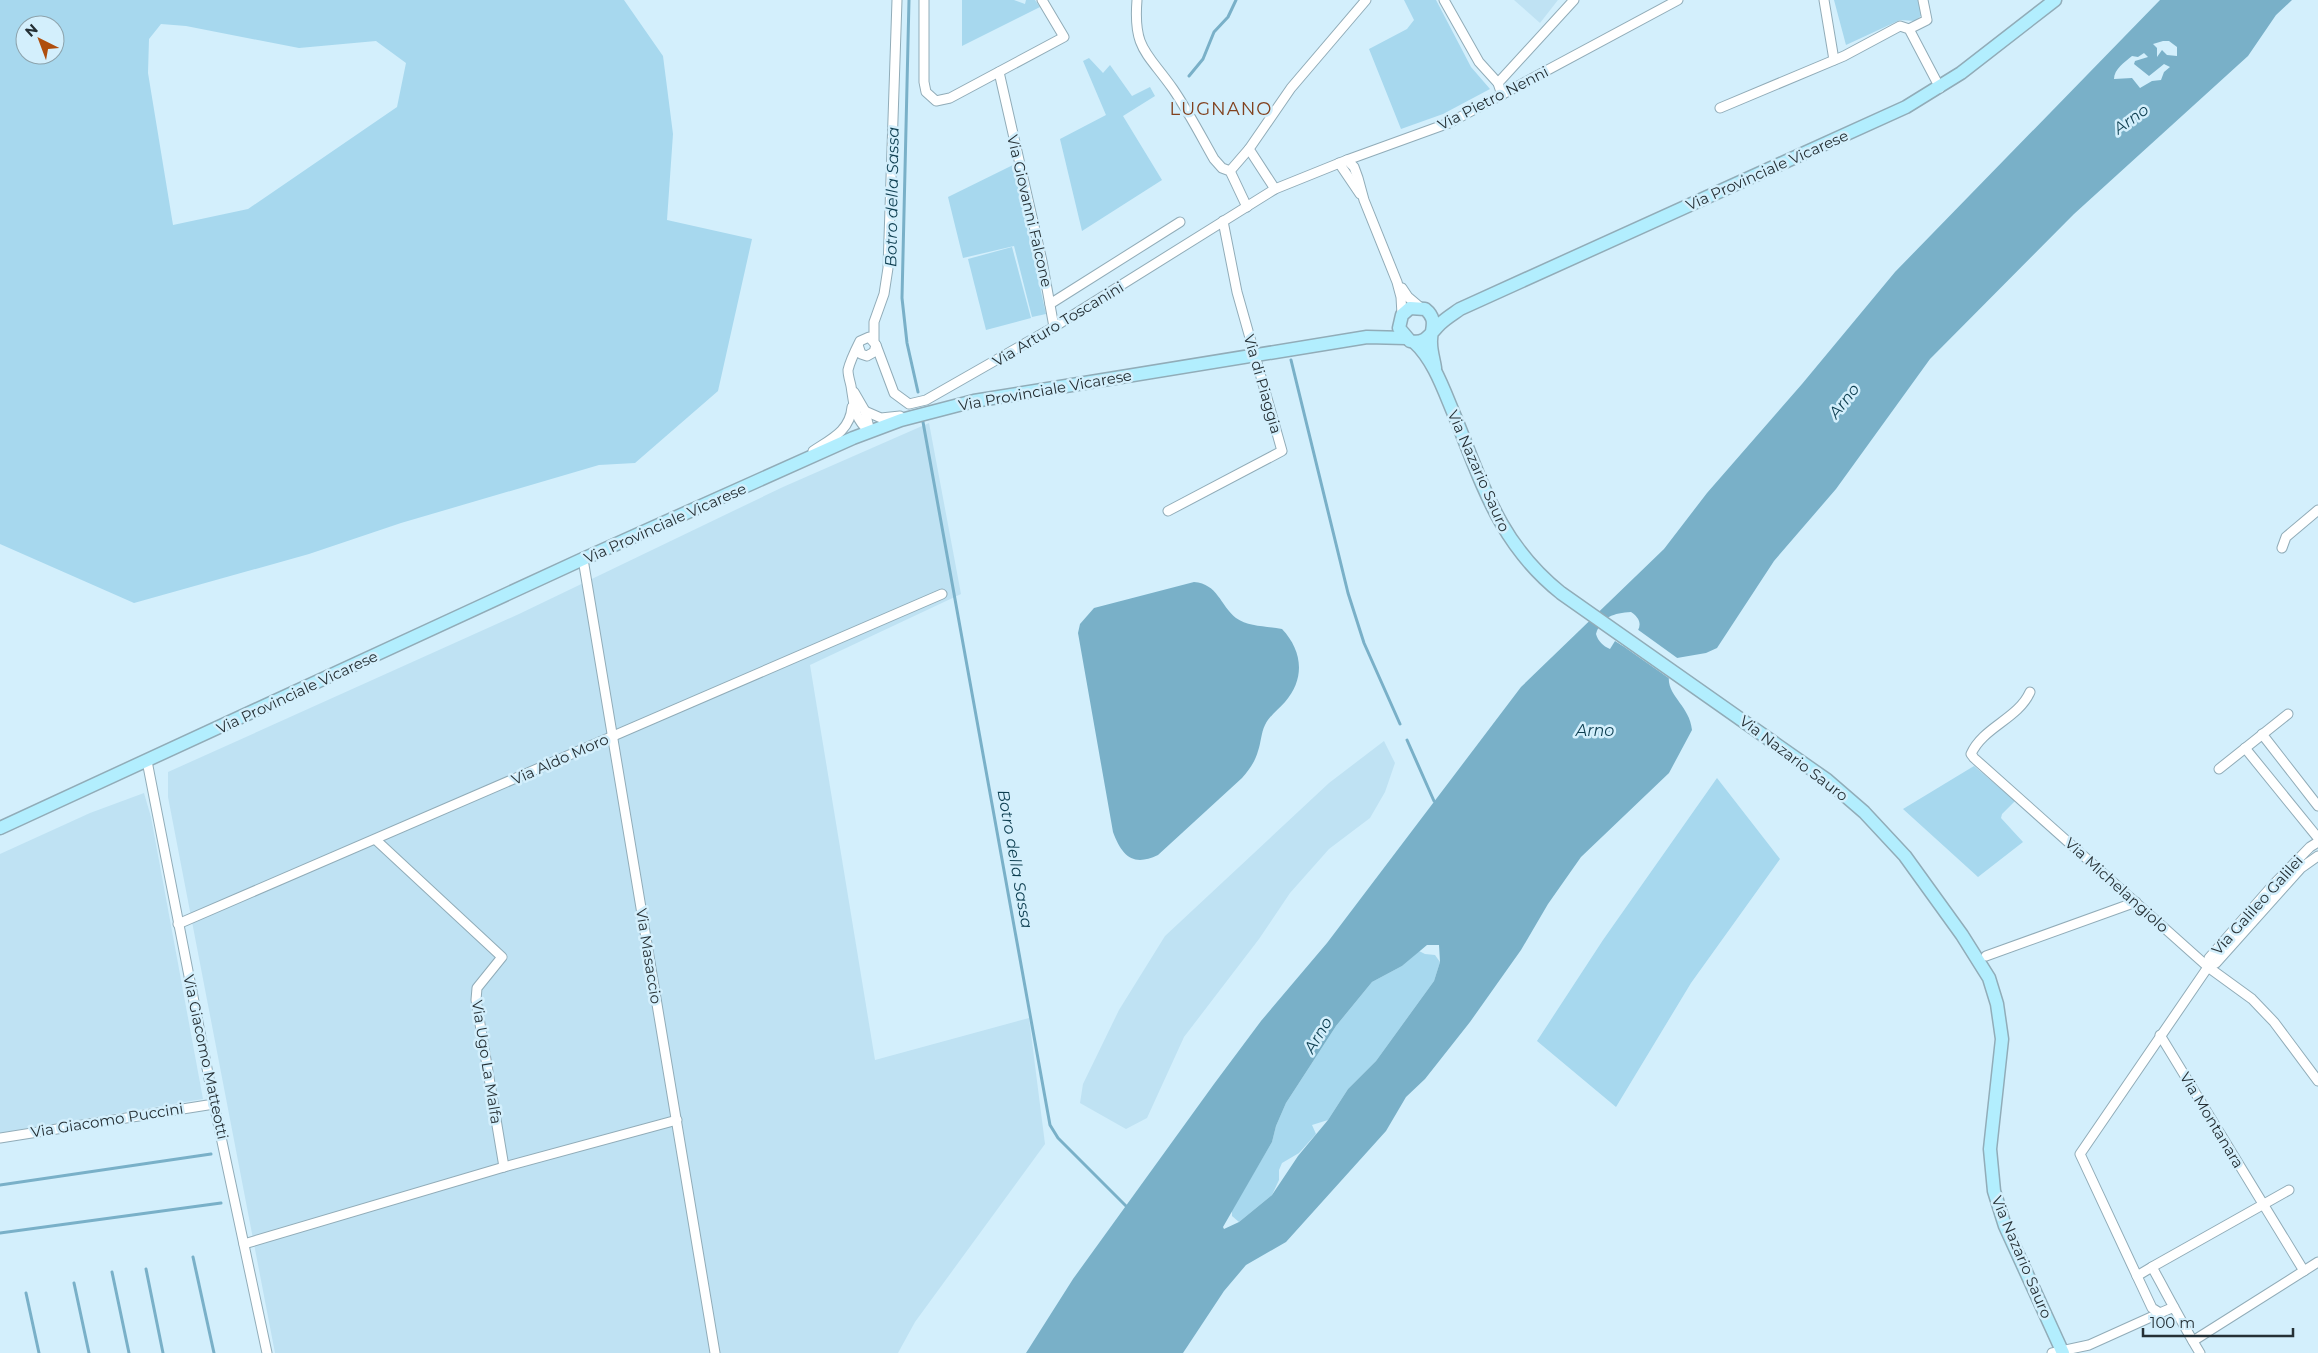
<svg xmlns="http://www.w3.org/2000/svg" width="2318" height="1353" viewBox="0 0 2318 1353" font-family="Montserrat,sans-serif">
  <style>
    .built { fill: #bfe2f3 }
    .green { fill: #a7d8ee; fill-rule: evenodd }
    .water { fill: #79b0c8; fill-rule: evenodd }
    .pier { fill: #d3effc }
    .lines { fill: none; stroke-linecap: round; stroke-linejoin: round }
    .stream { stroke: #79b0c8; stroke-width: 3 }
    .street-casing { stroke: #91acb8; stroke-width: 11 }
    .secondary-casing { stroke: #91acb8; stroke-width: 15 }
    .street { stroke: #fff; stroke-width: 9 }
    .secondary { stroke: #b2eefe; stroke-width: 12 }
    .labels { text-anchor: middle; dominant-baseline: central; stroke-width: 5; stroke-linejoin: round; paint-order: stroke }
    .street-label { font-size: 15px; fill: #253035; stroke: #d3effc }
    .water-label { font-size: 16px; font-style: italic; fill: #0d3e50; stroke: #d3effc }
    .quarter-label { font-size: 18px; letter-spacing: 1px; fill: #81411e; stroke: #d3effc }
  </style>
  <rect width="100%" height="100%" fill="#d3effc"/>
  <g class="built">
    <path d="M1514,0h44l-18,23z"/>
    <path d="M929,423l32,171 -151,71 65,395 154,-42 16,126 -130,178 -17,31h-623l-107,-556v-25l351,-158 264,-127z"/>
    <path d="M1384,741l11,22 -10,29 -15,26 -41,31 -39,44 -31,46 -75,98 -37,81 -21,11 -46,-26 3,-19 36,-74 46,-74 164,-153z"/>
    <path d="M144,793l7,24 52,282 -203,34v-279l90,-41z"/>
  </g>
  <g class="green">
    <path d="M0,0h624l39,56 10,78 -6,86 85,19 -34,152 -83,72 -36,2 -198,58 -92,31 -175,49 -134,-59zM161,24l25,2 113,22 77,-7 30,22 -9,44 -149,102 -75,16 -25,-152 1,-34zM25,25h30v30h-30z"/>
    <path d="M962,0h52l11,4 1,-4h9l5,7 -78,39z"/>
    <path d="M1404,0h32l35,67 19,22 -47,25 -42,15 -32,-80 38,-20 7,-9z"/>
    <path d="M1834,0h85l4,14 -8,7 -15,-1 -54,25z"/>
    <path d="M1089,58l14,15 7,-8 22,31 18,-9 5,9 -32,20 39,64 -80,51 -22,-92 46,-24 -23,-54z"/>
    <path d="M1013,165l33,149 -14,3 -18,-71 -51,12 -15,-61z"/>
    <path d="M1012,247l19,71 -45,12 -18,-71z"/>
    <path d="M1974,766l41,35 -13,13 -1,4 22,24 -45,35 -75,-68z"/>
    <path d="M1717,778l63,81 -89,124 -75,124 -79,-66 66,-101z"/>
    <path d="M1419,951l6,3 10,1 5,7 -6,19 -58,80 -28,28 -20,31 -16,5 4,9 -17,19 -17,10 -3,7v10l-7,15 -33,27 -7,-6v-6l40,-68 4,-16 10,-23 50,-77 36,-44 30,-16z"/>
  </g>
  <g class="water">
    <path d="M2160,0h132l-16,15 -28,41 -174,158 -144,145 -94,130 -62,72 -57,87 -11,5 -29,5c-24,34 12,41 15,72l-23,43 -88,84 -33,47 -27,46 -51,72 -45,57 -19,18 -20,34 -100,111 -40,23 -22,26 -41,62h-157l47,-74 141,-195 47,-63 66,-78 194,-256 143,-138 43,-56 95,-109 93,-112zM2163,41h6l8,6v9l-10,-1 -5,-5 -5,7v-9l-4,-4zM2144,53l4,4 -13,4 -1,3 15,12 15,-12 6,3 -6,5 -3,8 -9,1 -12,7 -8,-10 -18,1c0,-10 11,-17 18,-23l6,1zM1631,612c18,12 4,24 -8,34l-8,-5 -5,8c-7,-3 -12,-8 -14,-15 5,-17 18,-21 35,-22zM1427,945h12l1,17 -6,19 -58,80 -28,28 -20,31 -30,36 -26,39 -33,27 -15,7 -1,-2 49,-85 4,-16 10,-23 50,-77 36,-44 30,-16z"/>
    <path d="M1194,582c24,2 26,23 42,36 12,9 32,8 46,11 20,21 24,49 3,73 -7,8 -15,13 -20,23 -4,8 -4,18 -7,26 -3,11 -9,19 -16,27l-84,77c-25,12 -36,1 -45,-23l-35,-199 2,-9 14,-16z"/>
  </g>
  <path class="pier" d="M1637,629l43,31 -6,5 -4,14 -57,-40 15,1z"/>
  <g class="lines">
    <g class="stream">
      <path d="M909,0l-7,298 5,45 11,49"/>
      <path d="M1189,76l14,-17 11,-27 14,-15 8,-17"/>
      <path d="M1291,360l57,233 16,50 36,81"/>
      <path d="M923,422l127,703 8,13 69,69"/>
      <path d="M1407,740l27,61"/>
      <path d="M0,1185l211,-31"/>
      <path d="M0,1233l221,-30"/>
      <path d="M193,1257l21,96"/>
      <path d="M146,1269l17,84"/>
      <path d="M112,1272l17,81"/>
      <path d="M74,1283l15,70"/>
      <path d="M26,1293l13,60"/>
    </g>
    <defs>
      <g id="street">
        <path d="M924,0v82l2,10 10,9 14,-3 114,-61 -22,-37"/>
        <path d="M1137,0c-4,49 10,52 36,89 15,22 28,47 41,70l8,9 8,3 17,36"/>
        <path d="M1444,0l35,62 19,21 4,12"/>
        <path d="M1824,0l10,60"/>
        <path d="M1909,29l18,-9 -4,-20"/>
        <path d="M999,72l43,189 12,66"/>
        <path d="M1498,83l76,-83"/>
        <path d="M1720,108l124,-52 56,-30 9,3 31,59"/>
        <path d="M1347,160l7,7 4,11 6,22 33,82 4,15 1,18"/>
        <path d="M1339,163l21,31"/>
        <path d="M1230,171l19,-22"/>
        <path d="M1275,189l-26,-40 42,-61 75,-88"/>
        <path d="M1402,288l6,9 13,11"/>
        <path d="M1050,304l130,-82"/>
        <path d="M874,341v-19l10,-28 4,-26 9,-268"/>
        <path d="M858,345l3,9 6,2 7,-4 2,-7 -7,-8 -9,4c-4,8 -10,20 -12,29 0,6 2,11 3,16 3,19 3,33 19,46"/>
        <path d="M876,345l18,48 15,11 17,-4 128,-73 221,-138 72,-29 102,-37 229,-123"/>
        <path d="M854,392l11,19 5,21"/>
        <path d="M865,411l16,7 19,-2"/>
        <path d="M813,451c18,-12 37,-20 39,-44"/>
        <path d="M1168,511l114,-60 -45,-159 -14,-71"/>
        <path d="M2282,548l4,-11 32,-27"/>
        <path d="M583,559l132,794"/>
        <path d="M2030,692c-12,27 -47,35 -59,62l3,4 234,209 44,32 22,23 44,59"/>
        <path d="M2262,734l56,72"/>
        <path d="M2245,748l73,90"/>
        <path d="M147,761l67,343 53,249"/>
        <path d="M2219,769l69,-55"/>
        <path d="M376,840l126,117 -25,31 -1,12 28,167 173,-47"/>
        <path d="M178,924l764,-330"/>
        <path d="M1986,956l150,-54"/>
        <path d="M2208,967l8,-4 85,-95 17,-12"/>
        <path d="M2160,1035l144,236"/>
        <path d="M0,1138l214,-34"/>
        <path d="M244,1244l260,-77"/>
        <path d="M2152,1267l137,-77"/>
        <path d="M2137,1276l-57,-122 128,-187 1,-9 63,-72 38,-39 8,-5"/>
        <path d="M2174,1307l-14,6 -8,-5 -15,-32 15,-9c16,29 31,58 48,86"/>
        <path d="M2193,1341l125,-79"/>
        <path d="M2052,1353l37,-8 71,-32"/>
      </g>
      <g id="secondary">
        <path d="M1414,342c21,19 31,52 42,77 28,70 45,126 105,174l266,187 37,32 41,44 57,79 27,43 8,26 5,35 -12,110 4,42 11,35 58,127"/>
        <path d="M1435,368c-1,-8 -4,-16 -4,-25 -1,-13 8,-23 -6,-34l-15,-1 -8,7 -3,13 11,13c15,4 20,-7 30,-17 6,-6 13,-10 20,-15l446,-202 55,-34 94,-73"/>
        <path d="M0,828l583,-269 270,-121 48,-18 73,-19 393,-64 39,1"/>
      </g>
    </defs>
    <use href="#street" class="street-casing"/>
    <use href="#secondary" class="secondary-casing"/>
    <use href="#street" class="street"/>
    <use href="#secondary" class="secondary"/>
  </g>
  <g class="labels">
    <g class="street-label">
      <text transform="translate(1493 98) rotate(-27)">Via Pietro Nenni</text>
      <text transform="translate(1767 170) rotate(-24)">Via Provinciale Vicarese</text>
      <text transform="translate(1030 211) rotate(77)">Via Giovanni Falcone</text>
      <text transform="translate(1058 324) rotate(-31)">Via Arturo Toscanini</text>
      <text transform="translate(1263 384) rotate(74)">Via di Piaggia</text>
      <text transform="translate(1045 390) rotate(-10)">Via Provinciale Vicarese</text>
      <text transform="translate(1479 471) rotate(66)">Via Nazario Sauro</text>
      <text transform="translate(665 523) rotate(-24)">Via Provinciale Vicarese</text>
      <text transform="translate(297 692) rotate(-25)">Via Provinciale Vicarese</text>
      <text transform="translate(1794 758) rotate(37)">Via Nazario Sauro</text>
      <text transform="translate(560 759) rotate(-24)">Via Aldo Moro</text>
      <text transform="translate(2117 885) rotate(42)">Via Michelangiolo</text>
      <text transform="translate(2257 905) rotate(-48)">Via Galileo Galilei</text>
      <text transform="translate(649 956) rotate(81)">Via Masaccio</text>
      <text transform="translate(206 1057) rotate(78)">Via Giacomo Matteotti</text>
      <text transform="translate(487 1062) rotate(81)">Via Ugo La Malfa</text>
      <text transform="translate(107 1120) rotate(-9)">Via Giacomo Puccini</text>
      <text transform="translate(2212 1120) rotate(59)">Via Montanara</text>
      <text transform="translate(2022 1257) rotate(67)">Via Nazario Sauro</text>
    </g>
    <g class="water-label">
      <text transform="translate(2131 119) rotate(-36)">Arno</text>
      <text transform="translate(892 197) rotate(-89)">Botro della Sassa</text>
      <text transform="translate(1844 401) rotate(-52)">Arno</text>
      <text x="1595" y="730">Arno</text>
      <text transform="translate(1015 859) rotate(80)">Botro della Sassa</text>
      <text transform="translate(1318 1035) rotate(-59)">Arno</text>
    </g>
    <g class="quarter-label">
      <text x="1221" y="109">LUGNANO</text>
    </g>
  </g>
  <g transform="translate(40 40) rotate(318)"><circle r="24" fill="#d3effc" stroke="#8da3ac"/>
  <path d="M0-4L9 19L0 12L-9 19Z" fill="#af4e0d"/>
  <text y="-8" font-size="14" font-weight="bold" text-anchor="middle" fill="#253035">N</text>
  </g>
  <path d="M2143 1328v8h150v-8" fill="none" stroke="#253035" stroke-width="2.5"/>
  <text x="2150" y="1328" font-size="15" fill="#253035" stroke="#d3effc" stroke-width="4" paint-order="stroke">100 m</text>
</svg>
